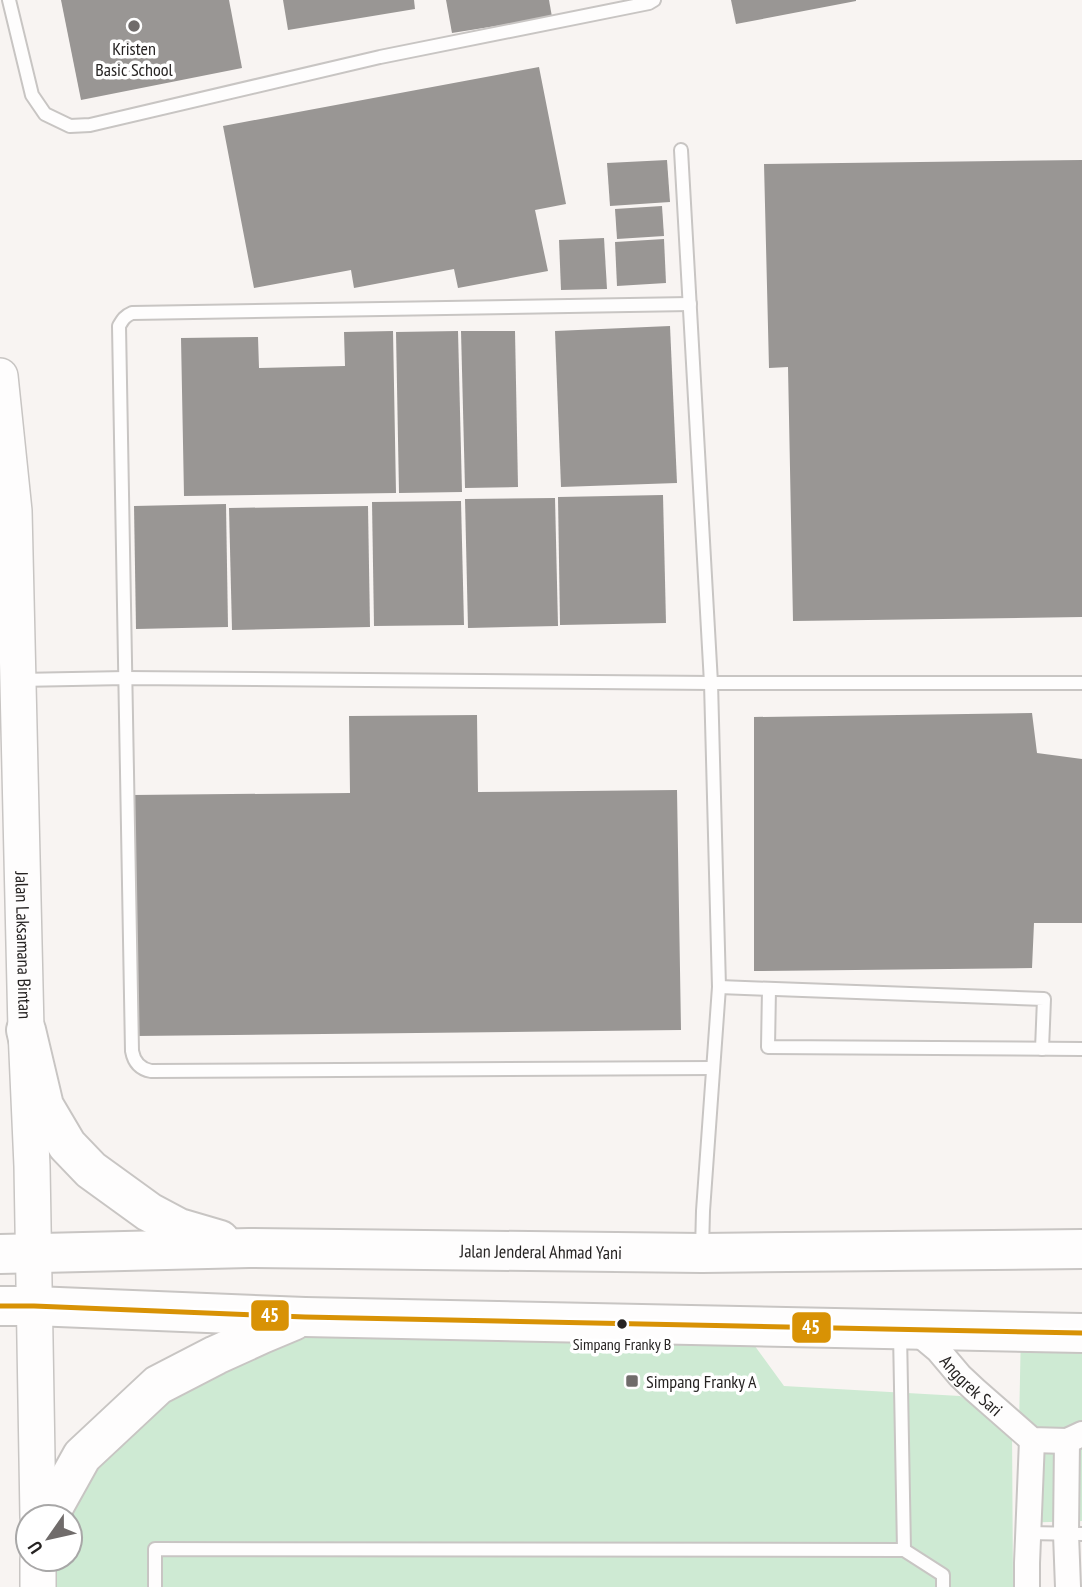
<svg xmlns="http://www.w3.org/2000/svg" width="1082" height="1587" viewBox="0 0 1082 1587" font-family="'PT Sans Narrow',sans-serif">
  <style>
    .green { fill: #ceead3 }
    .building { fill: #999694 }
    .lines { fill: none; stroke-linecap: round; stroke-linejoin: round }
    .lane-casing { stroke: #c8c5c3; stroke-width: 16 }
    .street-casing { stroke: #c8c5c3; stroke-width: 28 }
    .secondary-casing { stroke: #c8c5c3; stroke-width: 38 }
    .highway-casing { stroke: #c8c5c3; stroke-width: 42 }
    .lane { stroke: #fefdfd; stroke-width: 12 }
    .street { stroke: #fefdfd; stroke-width: 24 }
    .secondary { stroke: #fefdfd; stroke-width: 35 }
    .highway { stroke: #fefdfd; stroke-width: 38 }
    .bus-1-casing { stroke: #fff; stroke-width: 10 }
    .bus-1 { stroke: #d89205; stroke-width: 5 }
    .poi-dot { fill: #706c6b; stroke: #fff; stroke-width: 2.5 }
    .bus-dot { fill: #262322; stroke: #fff; stroke-width: 2.5 }
    .labels { text-anchor: middle; dominant-baseline: central; stroke-width: 7; stroke-linejoin: round; paint-order: stroke }
    .bus-label { font-size: 16px; fill: #262322; stroke: #fff }
    .poi-label { font-size: 18px; fill: #262322; stroke: #fff }
    .street-label { font-size: 18px; fill: #262322; stroke: #fff }
    .line-badge { stroke: #fff; stroke-width: 2.5 }
    .badge-label { font-size: 19px; text-anchor: middle; font-weight: bold; fill: #fff }
  </style>
  <rect width="100%" height="100%" fill="#f8f4f2"/>
  <g class="green">
    <path d="M730,1312l54,74 176,10 52,31 1,160h-960v-28h17v-42l26,-61 137,-122z"/>
    <path d="M1021,1329h61v192l-65,2z"/>
  </g>
  <g class="building">
    <path d="M61,0h168l13,68 -161,32z"/>
    <path d="M283,0h131l1,9 -127,21z"/>
    <path d="M446,0h103l3,17 -100,16z"/>
    <path d="M731,0h125v1l-120,23z"/>
    <path d="M539,67l27,137 -31,6 13,61 -90,17 -4,-19 -100,19 -3,-18 -97,18 -31,-162z"/>
    <path d="M667,160l3,42 -60,4 -3,-43z"/>
    <path d="M1082,160v457l-289,4 -5,-254 -19,1 -5,-204z"/>
    <path d="M662,206l2,30 -47,3 -2,-30z"/>
    <path d="M604,238l3,51 -46,1 -2,-50z"/>
    <path d="M664,239l2,44 -49,3 -2,-44z"/>
    <path d="M670,326l7,157 -116,4 -6,-156z"/>
    <path d="M393,331l3,162 -212,3 -3,-158 77,-1 1,31 86,-2 -1,-34z"/>
    <path d="M458,331l4,161 -63,1 -3,-161z"/>
    <path d="M461,331h54l3,156 -53,1z"/>
    <path d="M663,495l3,128 -106,2 -2,-128z"/>
    <path d="M555,498l3,128 -90,2 -3,-129z"/>
    <path d="M461,501l3,124 -90,1 -2,-124z"/>
    <path d="M226,504l2,123 -92,2 -2,-123z"/>
    <path d="M368,506l2,121 -138,3 -3,-122z"/>
    <path d="M1032,713l5,40 45,6v164h-48l-2,45 -278,3v-254z"/>
    <path d="M477,715l1,77 199,-2 4,240 -545,6 -4,-241 218,-2 -1,-77z"/>
  </g>
  <g class="lines">
    <defs>
      <g id="lane">
        <path d="M9,0l23,95 13,19 25,12 20,-1 290,-68 269,-54 5,-3"/>
        <path d="M681,150l30,533 8,304 -16,224 -1,39"/>
        <path d="M690,304l-558,9c-7,3 -9,6 -13,13l13,725c2,11 8,18 19,20l562,-3"/>
        <path d="M18,680l108,-2 585,5h371"/>
        <path d="M719,987l325,12 -2,50"/>
        <path d="M769,989l-1,58 314,2"/>
        <path d="M1028,1533l54,1"/>
        <path d="M904,1550l39,25v12"/>
        <path d="M155,1587v-38l749,1 -4,-217"/>
      </g>
      <g id="street">
        <path id="s1" d="M914,1330l24,20 22,26 15,14 57,50 35,1 15,-7"/>
        <path d="M1067,1441l-1,93 2,53"/>
        <path d="M1027,1587v-24l5,-123"/>
      </g>
      <g id="secondary">
        <path id="s2" d="M0,376l14,135 12,519 6,136 6,351"/>
        <path d="M38,1559v28"/>
      </g>
      <g id="highway">
        <path d="M26,1030l18,76 23,39 24,25 58,42 30,16 41,12"/>
        <path id="s3" d="M0,1254l249,-6 453,5 380,-4"/>
        <path d="M0,1306h34l271,11 777,16"/>
        <path d="M48,1517l34,-61 76,-71 58,-30 46,-21 31,-13"/>
      </g>
    </defs>
    <use href="#lane" class="lane-casing"/>
    <use href="#street" class="street-casing"/>
    <use href="#secondary" class="secondary-casing"/>
    <use href="#highway" class="highway-casing"/>
    <use href="#lane" class="lane"/>
    <use href="#street" class="street"/>
    <use href="#secondary" class="secondary"/>
    <use href="#highway" class="highway"/>
    <defs>
      <path id="bus-1" d="M0,1306h34l271,11 777,16"/>
    </defs>
    <use href="#bus-1" class="bus-1-casing"/>
    <use href="#bus-1" class="bus-1"/>
  </g>
  <g class="poi-dot">
    <circle cx="134" cy="26" r="7"/>
    <rect x="625" y="1374" width="14" height="14" rx="3.5"/>
  </g>
  <circle class="bus-dot" cx="622" cy="1324" r="6"/>
  <g class="labels">
    <g class="bus-label">
      <text x="622" y="1344">Simpang Franky B</text>
    </g>
    <g class="poi-label">
      <text x="134" y="48">Kristen<tspan x="134" dy="21">Basic School</tspan></text>
      <text x="646" y="1381" text-anchor="start">Simpang Franky A</text>
    </g>
    <g class="street-label">
      <text stroke="none"><textPath href="#s2" startOffset="570">Jalan Laksamana Bintan</textPath></text>
      <text stroke="none"><textPath href="#s3" startOffset="541">Jalan Jenderal Ahmad Yani</textPath></text>
      <text stroke="none"><textPath href="#s1" startOffset="80">Anggrek Sari</textPath></text>
    </g>
  </g>
  <g class="line-badge">
    <rect x="250" y="1299" width="40" height="33" rx="7" fill="#d89205"/>
    <rect x="791" y="1311" width="41" height="33" rx="7" fill="#d89205"/>
  </g>
  <g class="badge-label">
    <text x="270" y="1322">45</text>
    <text x="811" y="1334">45</text>
  </g>
  <g transform="translate(49 1538) rotate(236)"><circle r="33" fill="#ffffff" stroke="#a8a7a7" stroke-width="2"/>
  <path d="M0-5L12 26L0 18L-12 26Z" fill="#706c6b"/>
  <text y="-10" font-size="19" font-weight="bold" text-anchor="middle" fill="#262322">U</text>
  </g>
</svg>
